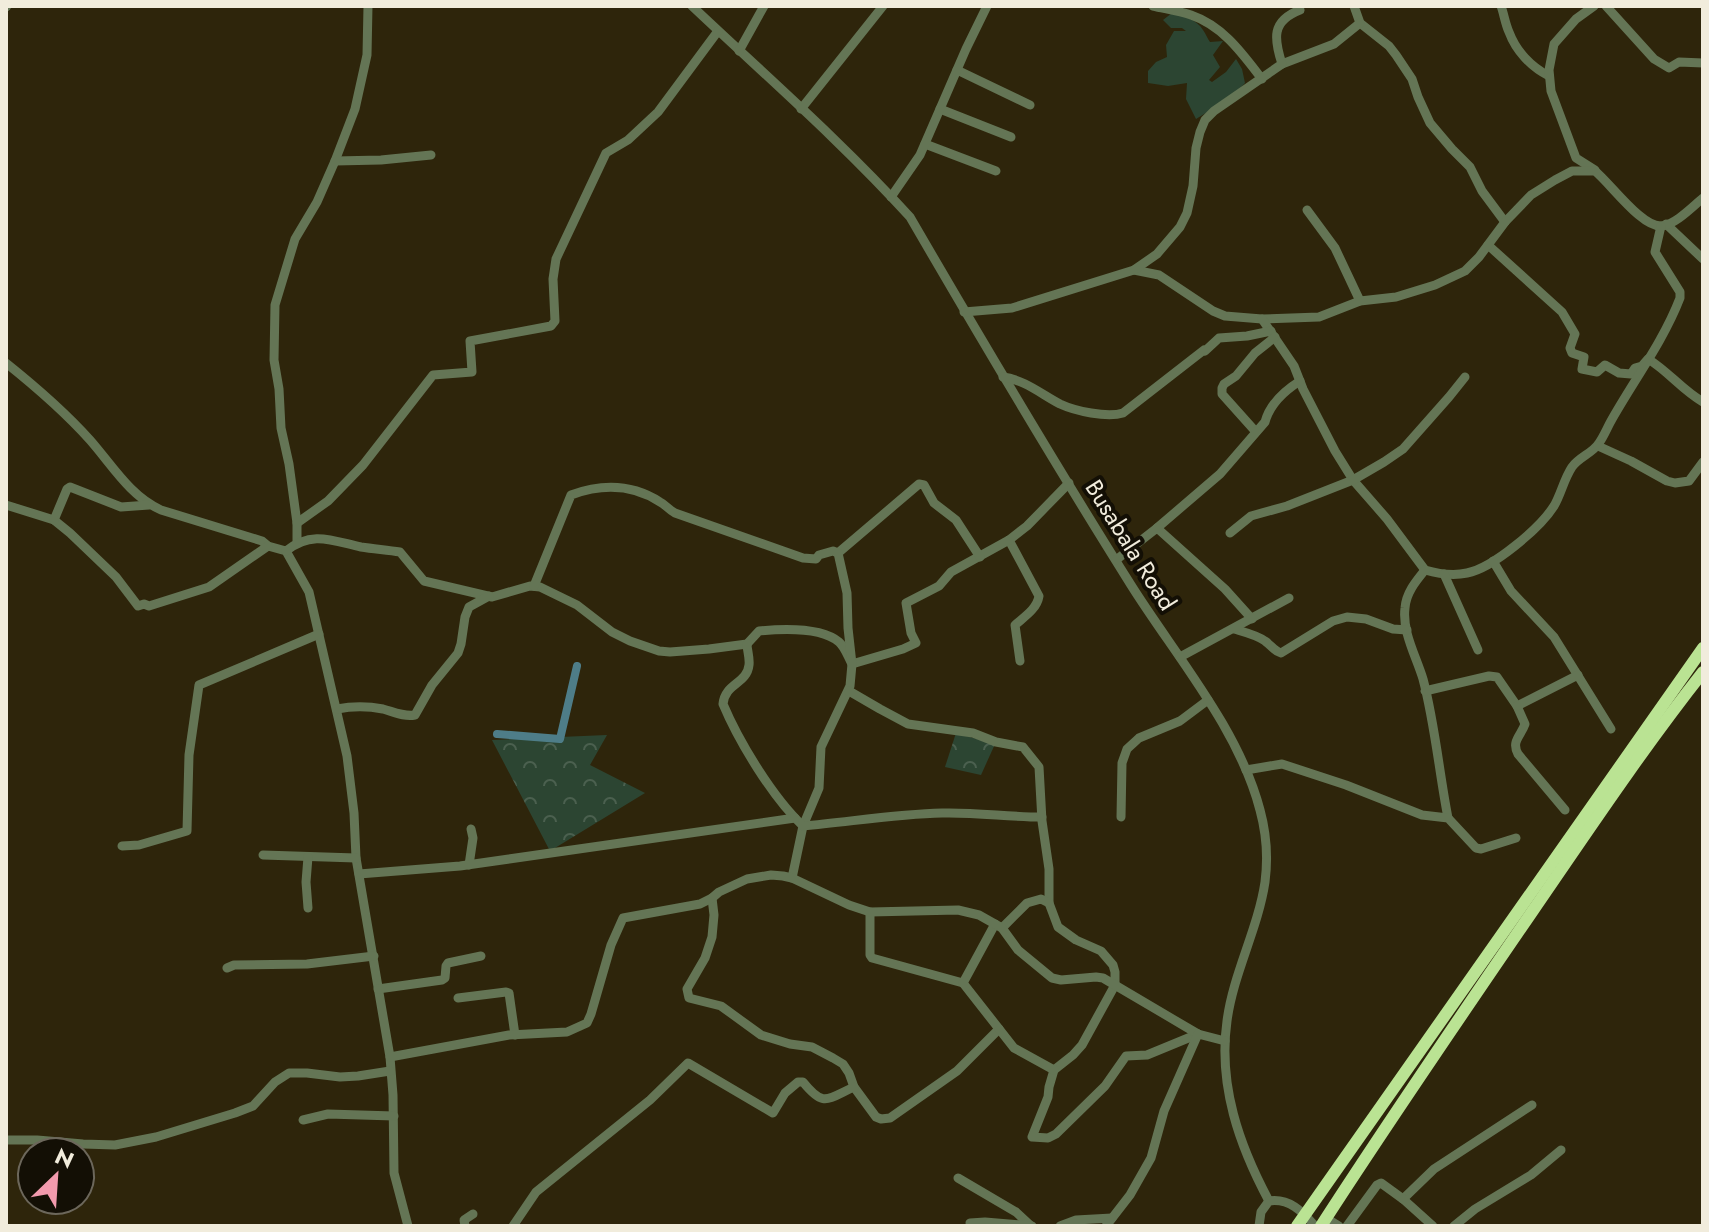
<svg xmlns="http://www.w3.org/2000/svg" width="1709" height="1232" viewBox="0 0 1709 1232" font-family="Jost,sans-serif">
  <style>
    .grass { fill: #2c4532 }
    .forest { fill: url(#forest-crowns) }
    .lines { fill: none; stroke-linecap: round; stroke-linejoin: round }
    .canal { stroke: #4e7d88; stroke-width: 8 }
    .minor { stroke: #647555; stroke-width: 9 }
    .highway { stroke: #bae393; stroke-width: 12 }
    .labels { text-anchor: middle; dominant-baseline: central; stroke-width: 8; stroke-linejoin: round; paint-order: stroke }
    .street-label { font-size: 24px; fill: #f1ecdc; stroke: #130f05 }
  </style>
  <defs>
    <pattern id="forest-crowns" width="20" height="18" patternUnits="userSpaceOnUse" patternTransform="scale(2)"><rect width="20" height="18" fill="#2c4532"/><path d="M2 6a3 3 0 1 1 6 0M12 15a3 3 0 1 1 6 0" fill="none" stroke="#4b604f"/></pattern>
  </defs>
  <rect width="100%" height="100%" fill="#2e250b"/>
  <path class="grass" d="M1172,13c10,3 25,6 31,17 3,4 4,8 7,12l13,-1 -10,14 7,12 -11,13 3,2 14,-10 10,-13 6,10 3,14 -13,14 -36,22 -10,-20 1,-16 -19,3 -20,-3v-12l8,-9 11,-5 -1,-12 8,-14h12l-4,-3h-11l-8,-8z"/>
  <g class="forest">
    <path d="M956,733l39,11 -14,31 -36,-8z"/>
    <path d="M607,735l-17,30 55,28 -95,58 -58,-111z"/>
  </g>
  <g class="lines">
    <path class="canal" d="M497,734l63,5 17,-73"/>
    <g class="minor">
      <path d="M692,6c73,69 150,136 218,211 72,124 145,247 221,368 44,70 108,144 129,225 6,22 8,49 5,72 -7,47 -32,92 -38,139 -9,64 12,124 42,180"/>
      <path d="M1153,6c13,3 26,5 38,9 32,11 51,38 71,64"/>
      <path d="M1354,6l6,17 29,23 7,9 16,24 6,18 12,26 22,26 18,18 12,24 23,31"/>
      <path d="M1501,6c3,8 4,17 8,26 7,19 22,35 40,44"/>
      <path d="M1594,6l-18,13 -22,25 -5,26 2,21 25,67 19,12"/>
      <path d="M1606,6l48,53 15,9 10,-6 24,1"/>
      <path d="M6,7l1,-1"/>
      <path d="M739,51l25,-45"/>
      <path d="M1282,64l52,-20 26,-21"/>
      <path d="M957,70l73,35"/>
      <path d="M801,109l82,-103"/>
      <path d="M940,109l71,28"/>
      <path d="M925,144l71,27"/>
      <path d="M335,161l46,-1 50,-5"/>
      <path d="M891,197l29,-42 46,-106 21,-43"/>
      <path d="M1307,210l28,38 25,53"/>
      <path d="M1666,224l37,35"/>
      <path d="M1488,245l74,67 13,22 -5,14 2,5 12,4 -2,12 15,3 8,-7 14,8 12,1 4,-6 7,-2 6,-7c20,12 34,31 55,43"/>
      <path d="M1134,270l25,5 54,36 12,5 37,3 57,-2 41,-16 36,-4 39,-12 30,-14 14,-14 26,-35 26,-27 24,-15 17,-9h23c16,13 47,57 67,55 14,-2 30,-19 41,-28"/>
      <path d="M964,312l48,-4 122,-38 23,-16 23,-27 7,-14 6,-27 3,-38 4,-16 5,-12 9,-9 68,-47c-8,-25 -11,-43 18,-54l-1,-4"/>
      <path d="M1262,319l32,47 9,23 32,62 18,29 34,39 38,51c14,4 28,6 42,3 26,-5 73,-45 87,-67 7,-12 10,-27 18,-39 7,-10 21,-14 27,-24 5,-7 8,-15 12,-22 23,-41 52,-79 69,-123v-6l-25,-40 6,-26"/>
      <path d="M6,363c30,24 58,48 84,77 22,25 40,56 71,70l101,31 6,5 18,5 23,41 38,164 7,57 2,45 34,199 3,38 1,78 14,53"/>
      <path d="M1003,377c22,3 38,17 57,27 15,7 47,14 63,9l81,-63 1,1 14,-13 28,-2 24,-5"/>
      <path d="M1256,432l-34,-38v-6l2,-4 12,-8 19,-23 20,-16"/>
      <path d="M1598,446l33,15 36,20 8,2 14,-2 14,-19"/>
      <path d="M6,505l48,15 16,13 46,44 22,29 6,-2 5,2 60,-19 59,-41"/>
      <path d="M54,520l13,-31 3,-2 51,20 28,-2"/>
      <path d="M297,523l31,-22 35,-36 70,-90 39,-3 -2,-31 81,-15 4,-5 -2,-42 3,-20 50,-106 22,-13 30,-28 60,-81"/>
      <path d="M1157,528l63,-54 45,-52c5,-18 19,-31 35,-41"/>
      <path d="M1230,533l21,-17 36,-10 66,-26 31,-18 19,-13 46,-52 16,-20"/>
      <path d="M1009,540l30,56c-2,13 -15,21 -24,29l5,36"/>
      <path d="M297,542v-19l-8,-59 -8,-36 -2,-39 -5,-29 1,-55 20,-66 22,-37 18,-41 20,-52 12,-54 1,-49"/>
      <path d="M286,551c26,-21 47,-10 75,-4 13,2 26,3 39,5l24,29 68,16 38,-11 10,1 37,18 35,27 18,9 29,10 11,1 39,-3 38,-5 12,-13c21,-2 62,-4 80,11 6,5 9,15 13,22l51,-15 13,-6 -5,-10 -5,-30 33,-17 12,-14 58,-32 18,-14 42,-43"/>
      <path d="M838,553l81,-69 5,1 10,18 22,17 24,37"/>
      <path d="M1116,560l41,-32 68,61 27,30"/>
      <path d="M1493,561l18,30 43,46 57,92"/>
      <path d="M1425,570c-9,11 -19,23 -20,38 -3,24 11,48 18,71 12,45 16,93 25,139"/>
      <path d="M1444,574l34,76"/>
      <path d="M534,586l37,-91c30,-11 61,-11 89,7 6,3 9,8 15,11l128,45 13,1 3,-4 14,-4 5,2 9,40 1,35 4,36 -2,22 -29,61 -2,41 -16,38 -11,52"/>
      <path d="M1234,629c10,3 23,6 31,12 7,5 9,10 16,12l52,-32 14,-4 19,2 27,10 14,1"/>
      <path d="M747,644c0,6 3,14 2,21 -2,19 -24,18 -26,39 16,38 50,94 80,122 46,-4 93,-12 139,-13 34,-1 66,4 100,4"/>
      <path d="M1180,657l109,-59"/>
      <path d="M849,691l31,18 28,15 65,9 23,9 27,5 16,20 3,54 7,48v34l9,24 18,13 25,11 12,14 2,7v13l-33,60 -9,10 -19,15 -5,17 -1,10 -16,40 16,1 8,-4 49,-48 21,-30 21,-1 51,-21"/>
      <path d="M1425,691l64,-15 8,1 20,29 8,18c-4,12 -14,17 -7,30l47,56"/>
      <path d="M1517,706l61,-31"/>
      <path d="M337,709c16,-3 30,-3 46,0 11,3 21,8 32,6l17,-30 26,-32 3,-9 4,-27 4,-10 20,-11"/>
      <path d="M1246,770l36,-6 64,21 76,30 26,3 28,30 5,1 35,-11"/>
      <path d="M1121,817l1,-54 5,-14 12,-11 41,-17 28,-21"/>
      <path d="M122,846l17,-1 48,-14 2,-76 10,-70 120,-51"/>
      <path d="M263,855l93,3"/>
      <path d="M469,865l4,-27 -2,-9"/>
      <path d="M359,874l101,-8 335,-48"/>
      <path d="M712,898l2,17 -2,22 -7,21 -18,31 2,9 32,8 40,29 29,9 22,3 21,11 10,6 6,9 5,14 22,30 5,2 9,-1 67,-47 42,-42"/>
      <path d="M308,908l-2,-26 2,-25"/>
      <path d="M870,912v43l2,3 91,25"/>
      <path d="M995,924l-32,59 51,65 40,22"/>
      <path d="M1002,928l25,-25 14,-4 8,4"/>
      <path d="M227,968l7,-3 73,-1 67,-8"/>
      <path d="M378,989l64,-9 3,-2 1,-12 2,-3 33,-7"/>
      <path d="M458,998l48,-6 3,1 6,42"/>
      <path d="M390,1057l119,-22 58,-3 20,-9 4,-9 20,-69 12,-27 77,-14 12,-6 7,-6 28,-13 24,-4 12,1 9,2 57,27 21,7 88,-2 21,5 23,13 16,22 34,28 9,2 35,-3 7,1 95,56"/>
      <path d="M303,1120l25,-6 66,2"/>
      <path d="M6,1140h31l46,4 32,1 41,-8 79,-24 18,-7 22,-24 14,-9h18l33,4 18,-1 32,-5"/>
      <path d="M958,1178l58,34 14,13"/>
      <path d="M1403,1199l31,-30 98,-64"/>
      <path d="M1326,1218l13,8"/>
      <path d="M970,1223l15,-1 47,4"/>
      <path d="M465,1226l-1,-6 9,-6"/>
      <path d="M513,1226l23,-34 114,-92 38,-37 85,50 12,-20 13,-11h5c21,26 24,17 51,5"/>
      <path d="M1060,1226l16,-6 36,-2"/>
      <path d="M1106,1226l24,-31 21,-37 13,-47 34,-77 27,7"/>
      <path d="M1259,1226l2,-14 8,-11c20,-3 33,10 46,25"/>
      <path d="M1347,1226l30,-41 4,-2 22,16 30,27"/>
      <path d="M1454,1226l21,-17 56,-34 30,-25"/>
    </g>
    <g class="highway">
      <path d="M1297,1226l406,-578"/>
      <path d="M1321,1226c69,-107 141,-212 213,-317 55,-80 109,-161 169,-237"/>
    </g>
  </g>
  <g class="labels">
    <g class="street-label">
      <text transform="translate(1131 545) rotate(58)">Busabala Road</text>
    </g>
  </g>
  <rect width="1709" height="1232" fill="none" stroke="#f1ecdc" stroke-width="16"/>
  <g transform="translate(56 1176) rotate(25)"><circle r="38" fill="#130f05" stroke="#6c675b" stroke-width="2"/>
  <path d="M0-6L14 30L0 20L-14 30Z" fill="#f29aad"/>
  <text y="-12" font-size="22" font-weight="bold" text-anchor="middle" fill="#f1ecdc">N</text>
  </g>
</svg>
